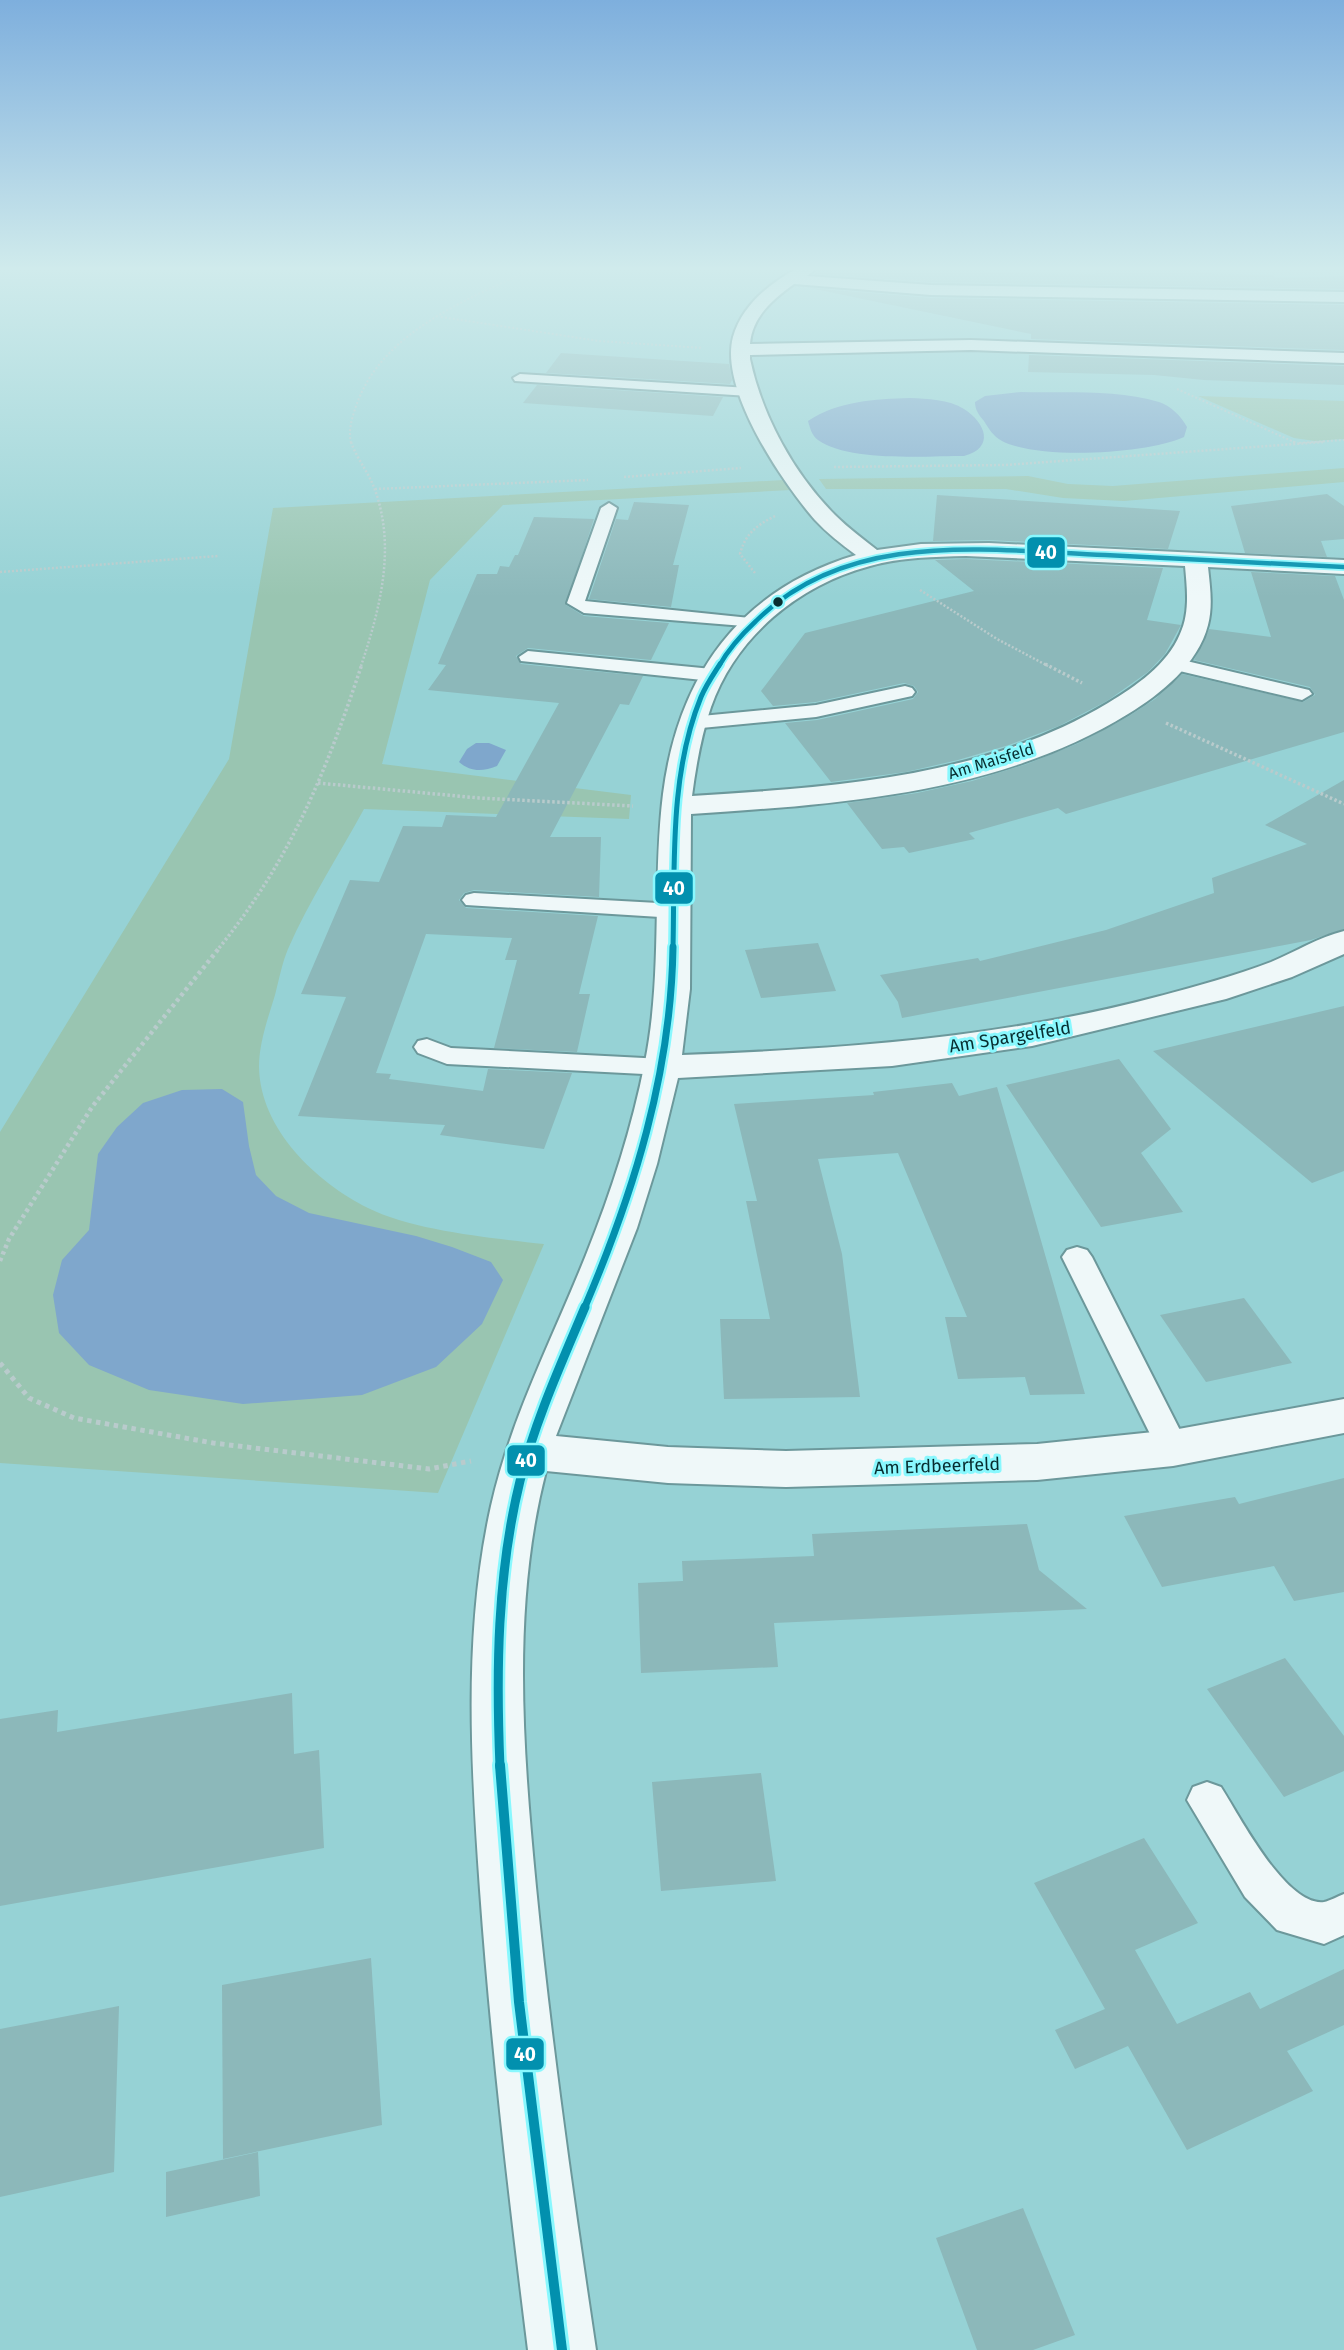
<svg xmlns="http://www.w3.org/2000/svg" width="1344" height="2350" viewBox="0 0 1344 2350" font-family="'Fira Sans',sans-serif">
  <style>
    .green { fill: #99c5b1 }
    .water { fill: #7fa7cc }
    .building { fill: #8cb8ba }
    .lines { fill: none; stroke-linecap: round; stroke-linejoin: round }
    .service-casing { stroke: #6c989b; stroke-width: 4 }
    .minor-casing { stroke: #6c989b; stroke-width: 4 }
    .path-far4 { stroke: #b9cbcc; stroke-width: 2; stroke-dasharray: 2 2; stroke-linecap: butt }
    .path-far3 { stroke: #b9cbcc; stroke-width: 2.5; stroke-dasharray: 2 2; stroke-linecap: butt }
    .path-far2 { stroke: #b9cbcc; stroke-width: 3.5; stroke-dasharray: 2.5 2.5; stroke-linecap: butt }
    .path-far1 { stroke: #b9cbcc; stroke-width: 4.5; stroke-dasharray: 3.5 3.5; stroke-linecap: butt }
    .path { stroke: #b9cbcc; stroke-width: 5; stroke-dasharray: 4.5 4.5; stroke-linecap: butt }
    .service { fill: #eff8f9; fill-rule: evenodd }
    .minor { fill: #eff8f9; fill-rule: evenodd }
    .bus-1-far4-casing { stroke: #89f8fe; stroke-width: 8 }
    .bus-1-far3-casing { stroke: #89f8fe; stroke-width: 10 }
    .bus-1-far2-casing { stroke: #89f8fe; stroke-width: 12 }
    .bus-1-far1-casing { stroke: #89f8fe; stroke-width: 14 }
    .bus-1-casing { stroke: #89f8fe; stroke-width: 16 }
    .bus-1-far4 { stroke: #0290ae; stroke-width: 4.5 }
    .bus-1-far3 { stroke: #0290ae; stroke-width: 5 }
    .bus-1-far2 { stroke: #0290ae; stroke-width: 7 }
    .bus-1-far1 { stroke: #0290ae; stroke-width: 9 }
    .bus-1 { stroke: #0290ae; stroke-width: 10 }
    .bus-dot { fill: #082e30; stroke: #89f8fe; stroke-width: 2.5 }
    .labels { text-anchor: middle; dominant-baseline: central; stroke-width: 6; stroke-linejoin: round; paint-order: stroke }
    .far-street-label { font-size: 16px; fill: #082e30; stroke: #89f8fe }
    .street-label { font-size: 18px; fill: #082e30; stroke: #89f8fe }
    .line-badge { stroke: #89f8fe; stroke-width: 2.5 }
    .badge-label { font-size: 19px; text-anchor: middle; font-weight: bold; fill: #fff }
  </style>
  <rect width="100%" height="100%" fill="#96d2d5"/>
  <g class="green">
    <path d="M1198,396l146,5v38l-29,2 -21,-3z"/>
    <path d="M1344,468v14l-220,19 -61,-3 -57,-9h-180l-7,-10 209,-3 40,8 45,2z"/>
    <path d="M784,480l7,10 -288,15 -73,75 -48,184 249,31 -2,24 -265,-10c-25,46 -55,92 -76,140 -6,14 -9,31 -13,46 -7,23 -16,48 -16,72 1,62 57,115 109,141 46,23 124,30 176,36l-106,249 -438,-30v-331l229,-373 44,-251z"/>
  </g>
  <g class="water">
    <path d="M1021,392c44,1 95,-3 138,10 12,4 22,14 28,25l-3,10c-37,17 -145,23 -182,4 -9,-5 -13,-12 -18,-20 -5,-6 -9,-11 -9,-19l10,-6z"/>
    <path d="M910,398c17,1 39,1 54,11 22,14 31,39 0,47 -37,0 -116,6 -146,-16 -6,-4 -8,-12 -10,-19 30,-20 67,-22 102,-23z"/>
    <path d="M476,743h13l17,7 -9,16c-15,6 -26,6 -38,-4l8,-13z"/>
    <path d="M222,1089l21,13 6,44 7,29 20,21 33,17 107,23 36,11 39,15 12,18 -21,44 -46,43 -74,28 -119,9 -94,-14 -60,-25 -30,-32 -6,-38 9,-35 27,-30 9,-76 19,-27 26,-24 39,-13z"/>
  </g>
  <g class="building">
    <path d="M820,268h165l-1,5 112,1 -1,-6 102,2 2,3 74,2 3,3 68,-2v13l-413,-7 -117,-8z"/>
    <path d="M810,288l121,10 413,7v45l-313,-11v-5z"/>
    <path d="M561,353l168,11 3,16 -2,4 -184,-11z"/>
    <path d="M1029,355l315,11v19l-140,-5 -50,-5 -126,-3z"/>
    <path d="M537,385l186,12 -10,19 -190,-13z"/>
    <path d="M1327,494l17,12v33l-23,2 6,16 -82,-4 -14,-47z"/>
    <path d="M937,495l122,8 121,8 -12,38 -179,-9 -56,1z"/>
    <path d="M634,502l55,3 -16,60h6l-8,42 -82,-8 27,-80 12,1z"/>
    <path d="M534,517l60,2 -28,86 18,11 85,7 -18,37 -123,-12 -12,8 5,8 122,12 -14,29 -9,-1 -70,133h51l-2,60 -125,-7 -10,3 -5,7 7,8 132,8 -19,78h11l-13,58 -83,-4 23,-88h-12l7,-22 -86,-4 -50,139 15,1 -2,5 94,12 5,-22 84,4 -28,76 -104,-14 5,-10 -147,-9 48,-119 -45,-3 49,-114 29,2 24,-56 39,1 4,-12 50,2 63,-114 -131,-13 18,-25 -8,-1 39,-90h20l3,-8 9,1 6,-12h3z"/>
    <path d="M966,559l197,9 -16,52 34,5 -16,29 -17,18 -41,29 -48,25 -50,19 -51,15 -52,12 -75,10 -46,-59 32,-3 96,-21 5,-7 -4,-6 -10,-3 -88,19 -43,4 -12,-15 44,-58 169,-42 -39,-31z"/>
    <path d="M1251,572l84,4 9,24v132l-278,82 -8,-6 -89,25 6,6 -66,14 -5,-6 -22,2 -35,-46 70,-10 55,-12 55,-17 52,-21 50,-27 26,-17 27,-25 121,28 12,-7 -5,-8 -116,-27 15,-31 62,8z"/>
    <path d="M1344,780v149l-33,11 -409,78 -4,-16 -18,-27 98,-17 2,3 126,-31 108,-37 -2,-15 95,-34 -42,-19z"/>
    <path d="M818,943l18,48 -75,7 -16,-48z"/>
    <path d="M1344,1006v165l-32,12 -159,-132z"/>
    <path d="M1119,1059l52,70 -30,24 42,59 -82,15 -95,-142z"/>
    <path d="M952,1083l7,13 38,-9 88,307 -55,1 -5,-18 -67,2 -13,-62h22l-69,-164 -80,6 24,95 18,143 -136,2 -4,-80h50l-24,-118h11l-23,-97 140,-9 -1,-3z"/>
    <path d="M1244,1298l48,65 -86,19 -46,-67z"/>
    <path d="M1344,1478v114l-50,9 -20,-35 -112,21 -38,-71 111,-19 4,7z"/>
    <path d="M1027,1524l12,46 48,39 -313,14 4,44 -137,6 -3,-90 45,-2 -1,-20 132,-5 -2,-22z"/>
    <path d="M1285,1658l59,78v35l-60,26 -77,-108z"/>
    <path d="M292,1693l2,61 25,-4 5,98 -324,58v-187l58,-9 -1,22z"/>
    <path d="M761,1773l15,108 -115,10 -9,-109z"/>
    <path d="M1144,1838l54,85 -63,27 42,74 73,-32 10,17 84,-40v56l-57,26 26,40 -126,59 -59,-104 -53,23 -20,-39 50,-21 -71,-126z"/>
    <path d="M371,1958l11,167 -159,34 -1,-174z"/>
    <path d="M119,2006l-5,166 -114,25v-168z"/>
    <path d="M258,2152l2,44 -94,21v-45z"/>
    <path d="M1023,2208l52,127 -42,15h-56l-41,-112z"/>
  </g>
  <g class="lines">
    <defs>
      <g id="service">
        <path d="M520,374l229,14 7,4 -7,4 -234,-15 -2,-3z"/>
        <path d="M609,503l8,5 -32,93 165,17 6,1 3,4 -3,4 -172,-14 -17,-10 34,-95z"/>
        <path d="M528,651l184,18 9,6 -9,6 -191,-20 -2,-4z"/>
        <path d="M1174,658l135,32 3,4 -10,6 -135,-32 -2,-4 2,-4z"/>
        <path d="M905,686l7,2 3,4 -3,4 -96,21 -125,12 -7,-2 -3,-4 3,-4 7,-2 125,-12z"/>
        <path d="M474,893l202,11 8,2 4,5 -4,5 -8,2 -210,-13 -4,-5 4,-5z"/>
        <path d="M427,1039l24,9 212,11 9,2 4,6 -4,6 -9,2 -216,-11 -29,-11 -4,-6 4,-6z"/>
        <path d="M1077,1247l10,3 5,7 97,191 -4,9 -12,4 -12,-4 -4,-9 -95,-191 5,-7z"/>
        <path d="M1207,1782l14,5c18,28 65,120 103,115 6,-1 14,-6 20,-8v41l-20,9 -47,-14 -32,-33 -58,-97 6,-13z"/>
      </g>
      <path id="minor" d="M798,268h19l-10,8 124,9 413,7v10l-413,-7 -137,-11c-21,15 -42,33 -44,60l221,-4 373,13v10l-373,-13 -221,5v4c12,57 44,115 85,156 13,13 28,24 42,35l44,-6 68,-1 355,17v14l-136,-7c2,19 5,39 0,58 -10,39 -47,69 -80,89 -130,80 -288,90 -437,100l-1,175 -8,66c162,-6 320,-17 478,-59 37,-10 75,-20 111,-34 24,-10 48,-25 73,-31v23l-52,23 -66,22 -194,47 -140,20 -214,12 -21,86 -20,64 -81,208 112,11 118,4 251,-7 136,-14 171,-31v34l-171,33 -136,14 -251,7 -118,-4 -122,-12c-35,135 -23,279 -10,416 15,155 37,309 60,463h-68c-19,-153 -37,-306 -48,-460 -9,-127 -17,-258 11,-384 20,-89 61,-166 95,-251 25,-62 46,-127 59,-193 18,-90 7,-179 18,-268 15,-118 76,-204 193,-239 -15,-11 -29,-22 -41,-35 -33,-38 -96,-131 -82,-183 9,-32 37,-54 65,-69zM966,556l219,10c2,22 5,47 -5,68 -13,31 -44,52 -72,69 -125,75 -274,84 -416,93 4,-30 9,-60 19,-89 25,-71 88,-122 159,-141 31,-9 64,-9 96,-10z"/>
    </defs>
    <use href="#service" class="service-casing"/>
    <use href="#minor" class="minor-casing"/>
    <g class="path-far4">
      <path d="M441,317l158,24 104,7"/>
      <path d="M1177,389l119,54"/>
      <path d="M351,443c-3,-12 1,-25 5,-37 26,-75 112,-107 179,-138"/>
      <path d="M1299,443l45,-3"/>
    </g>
    <g class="path-far3">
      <path d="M351,442c6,17 18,31 24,48 21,58 5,119 -14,176"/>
      <path d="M1293,442l3,1"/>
      <path d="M834,467l171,-2 318,-23"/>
      <path d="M624,477l117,-9"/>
      <path d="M375,489l213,-9"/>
      <path d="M0,572l218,-16"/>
      <path d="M755,573l-15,-19c5,-20 17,-29 35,-38"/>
      <path d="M920,590l77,49 51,27"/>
    </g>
    <g class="path-far2">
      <path d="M1045,664l37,19"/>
      <path d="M1166,723l178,81"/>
      <path d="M318,783l161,15 154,8"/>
      <path d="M219,948c72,-89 107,-176 143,-284"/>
    </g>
    <path class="path-far1" d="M0,1261l9,-22 83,-132 128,-160"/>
    <path class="path" d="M0,1363l29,35 45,20 139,25 216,26 42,-8"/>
    <use href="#service" class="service"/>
    <use href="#minor" class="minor"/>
    <defs>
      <path id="bus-1-far4" d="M719,666c10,-18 22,-31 37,-45 92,-92 230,-71 349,-66 80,4 159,8 239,12"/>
      <path id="bus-1-far3" d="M673,948c2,-82 -4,-173 28,-251 5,-12 12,-22 19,-33"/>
      <path id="bus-1-far2" d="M584,1309c50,-117 87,-235 89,-362"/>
      <path id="bus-1-far1" d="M500,1767c-4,-95 -3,-193 20,-286 15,-60 41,-117 65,-174"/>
      <path id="bus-1" d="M500,1765l19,237 43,348"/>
    </defs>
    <use href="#bus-1-far4" class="bus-1-far4-casing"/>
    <use href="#bus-1-far3" class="bus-1-far3-casing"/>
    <use href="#bus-1-far2" class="bus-1-far2-casing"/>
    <use href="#bus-1-far1" class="bus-1-far1-casing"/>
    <use href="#bus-1" class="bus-1-casing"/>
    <use href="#bus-1-far4" class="bus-1-far4"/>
    <use href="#bus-1-far3" class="bus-1-far3"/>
    <use href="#bus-1-far2" class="bus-1-far2"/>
    <use href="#bus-1-far1" class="bus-1-far1"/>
    <use href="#bus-1" class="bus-1"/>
  </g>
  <linearGradient id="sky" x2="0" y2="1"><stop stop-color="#7eafdd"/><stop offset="0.45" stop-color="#d0ebec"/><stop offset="1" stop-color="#d0ebec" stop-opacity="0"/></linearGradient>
  <rect width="1344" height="597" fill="url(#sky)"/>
  <circle class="bus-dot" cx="778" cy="602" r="6"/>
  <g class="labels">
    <g class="far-street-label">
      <text transform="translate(991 761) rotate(-17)">Am Maisfeld</text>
    </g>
    <g class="street-label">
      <text transform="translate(1010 1037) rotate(-9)">Am Spargelfeld</text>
      <text transform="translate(937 1466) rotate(-2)">Am Erdbeerfeld</text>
    </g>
  </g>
  <g class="line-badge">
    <rect x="1026" y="536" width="40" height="33" rx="7" fill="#0290ae"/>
    <rect x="654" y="871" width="40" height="34" rx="7" fill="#0290ae"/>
    <rect x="506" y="1444" width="40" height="33" rx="7" fill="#0290ae"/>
    <rect x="505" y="2037" width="40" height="34" rx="7" fill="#0290ae"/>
  </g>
  <g class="badge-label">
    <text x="1046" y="559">40</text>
    <text x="674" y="895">40</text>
    <text x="526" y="1467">40</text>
    <text x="525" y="2061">40</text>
  </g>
</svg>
